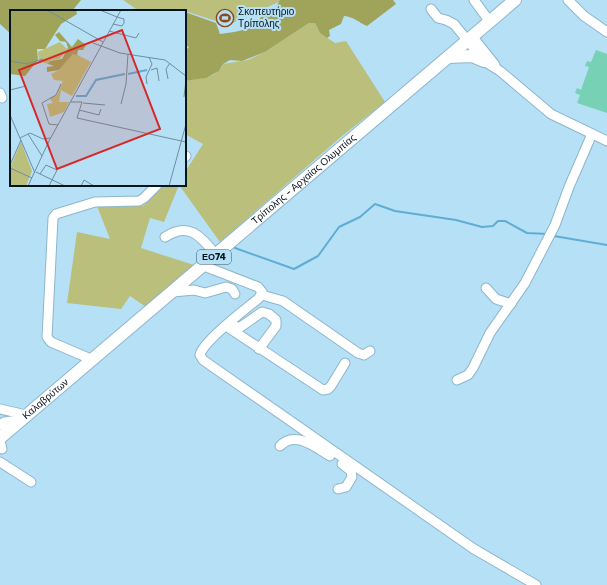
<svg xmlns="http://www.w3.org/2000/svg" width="607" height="585" viewBox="0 0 607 585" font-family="Rubik,sans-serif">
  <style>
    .green { fill: #babf7b }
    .forest { fill: #a0a45b }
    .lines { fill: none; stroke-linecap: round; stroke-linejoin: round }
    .stream { stroke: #5fadd4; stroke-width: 2 }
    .building { fill: #77d1b5 }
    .minor-casing { stroke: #8db6cc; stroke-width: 11 }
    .major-casing { stroke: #8db6cc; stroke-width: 14 }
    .minor { stroke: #fff; stroke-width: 9 }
    .major { stroke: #fff; stroke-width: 12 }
    .labels { text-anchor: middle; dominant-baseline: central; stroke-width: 4; stroke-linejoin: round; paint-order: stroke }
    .shield { fill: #b6e0f6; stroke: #3a505d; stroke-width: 1 }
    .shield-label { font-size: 9px; font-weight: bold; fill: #05131b }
    .poi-label { font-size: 10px; fill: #05131b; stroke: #b6e0f6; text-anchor: start }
    .street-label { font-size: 10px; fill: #05131b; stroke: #b6e0f6 }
    .inset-river { fill: none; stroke: #5fadd4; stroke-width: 2 }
    .inset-road { fill: none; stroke: #6f8e9e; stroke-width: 1 }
    .view { fill: #d62828; fill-opacity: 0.15; stroke: #d62828; stroke-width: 2 }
    .inset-edge { fill: none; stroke: #05131b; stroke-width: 2 }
  </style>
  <rect width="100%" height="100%" fill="#b6e0f6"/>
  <g class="green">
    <path d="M123,0h160l-55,25 -46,-15 -43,1z"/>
    <path d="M309,23h6l5,10 15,10 11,-2 39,61 -43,34 -122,106 -41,-57 -15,37 -14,-4 -9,30 53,17 -48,42 -16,-11 -9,13 -54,-6 10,-71 33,7 -13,-33h46l11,-11 7,-10h24v-13l18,-28 -18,-10v-53c12,-2 34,-3 38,-17l25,-4 17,-8z"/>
  </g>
  <g class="forest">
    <path d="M0,0h81l-9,11h-61v23l-11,-10z"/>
    <path d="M280,0h113l3,4 -29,22c-9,-4 -13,-9 -23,-10l-3,8 -12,6 1,6 -3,2 -7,-5 -5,-10h-6l-44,29 -23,9 -12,-1 -7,4 -4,7 -13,7 -21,3v-30l4,-4 -4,-2v-33l31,11 4,11c20,-3 34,-3 45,-23l9,-1z"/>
  </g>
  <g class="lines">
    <g class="stream">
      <path d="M554,236l53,9"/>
      <path d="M235,248l59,21 24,-13 21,-29 21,-10 15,-13 20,7 61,9 26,7 11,-1 5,-5h7l22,12 21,1"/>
    </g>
  </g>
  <path class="building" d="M596,50l11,4v59l-30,-10 3,-8 -5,-2 2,-5 4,2 8,-23 -4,-1 2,-5 4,1z"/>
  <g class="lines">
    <defs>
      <g id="minor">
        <path d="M474,0l16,22"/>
        <path d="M568,0l16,16 23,16"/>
        <path d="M431,9l7,9 8,2 8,4 30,37 16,10 51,43 56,27"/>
        <path d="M472,36l23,29"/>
        <path d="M0,93l2,5"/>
        <path d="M185,157l1,-1"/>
        <path d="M165,237c25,-16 36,0 51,18"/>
        <path d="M204,266l54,21 4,5 -3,6c-12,10 -56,43 -59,57l3,5 271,189 62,36"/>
        <path d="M486,288l10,11 15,5"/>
        <path d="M173,292l21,-2 11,3 21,-6 6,2 3,5"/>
        <path d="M262,295l21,6 75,52 6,2 6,-4"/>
        <path d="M229,323l10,5 23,-16 7,2 7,6v6l-17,23"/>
        <path d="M226,326l97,64 5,-1 3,-3 14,-23"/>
        <path d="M93,360l-42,-18 -4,-5 6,-119 3,-4 39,-12 44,-1 5,-3 13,-13"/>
        <path d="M457,380l11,-5 5,-7 17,-35 35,-50 30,-58 14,-38 23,-53"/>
        <path d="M0,409l26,6"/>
        <path d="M0,425l4,-3 16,-2"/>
        <path d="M0,441l2,8"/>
        <path d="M280,446c15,-16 35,1 50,10"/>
        <path d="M0,462l31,20"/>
        <path d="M338,489l8,-2 6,-10 -1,-6 -9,-7"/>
      </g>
      <g id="major">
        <path d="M448,57l24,-1 12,5"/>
        <path id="s1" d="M0,438l515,-438"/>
      </g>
    </defs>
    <use href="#minor" class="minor-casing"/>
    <use href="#major" class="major-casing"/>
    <use href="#minor" class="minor"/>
    <use href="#major" class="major"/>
  </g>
  <defs>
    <symbol id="stadium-ring" viewBox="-11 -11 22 22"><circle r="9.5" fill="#b6e0f6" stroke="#8c491a" stroke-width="1.5"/><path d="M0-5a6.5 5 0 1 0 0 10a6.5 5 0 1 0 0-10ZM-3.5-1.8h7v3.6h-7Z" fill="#8c491a"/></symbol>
  </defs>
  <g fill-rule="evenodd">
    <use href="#stadium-ring" x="215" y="8" width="20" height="20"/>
  </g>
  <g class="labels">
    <rect class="shield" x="197" y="250" width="34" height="14" rx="3"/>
    <g class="shield-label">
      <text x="214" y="257">ΕΟ74</text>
    </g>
    <g class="poi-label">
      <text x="238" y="12">Σκοπευτήριο<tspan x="238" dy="12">Τρίπολης</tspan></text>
    </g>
    <g class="street-label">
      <text stroke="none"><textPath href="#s1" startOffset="399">Τρίπολης - Αρχαίας Ολυμπίας</textPath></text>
      <text stroke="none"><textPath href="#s1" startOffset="60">Καλαβρύτων</textPath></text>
    </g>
  </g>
  <g transform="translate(10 10)">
    <rect width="176" height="176" fill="#b6e0f6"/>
    <path d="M50,32l8,8 -9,9 -8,1 -3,4 -9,-3 -1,-9zM64,43l17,9 -19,34 -11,-6 -2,12h10l-5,10 -14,5 -3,-13 6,-1 -4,-5 8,-3 6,-14 -9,-1 -3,-6 8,-4zM11,132l11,29 -6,15h-16v-18z" fill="#babf7b"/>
    <path d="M0,0h66l1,4 -16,10 -16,25h-8l1,11 -13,16 -15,-2zM49,22l13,15 6,-8 8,6 -3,5h-5l-1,5 -4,-1 -14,16 -12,2v-5l7,-1 -6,-2 2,-3 12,-2 6,-11 -2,-6 -6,-1 -5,-6z" fill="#a0a45b"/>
    <path class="inset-river" d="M118,64l19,-4M66,86h10l10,-16 29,-6"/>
    <path class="inset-road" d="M37,0l56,32M90,0l17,7M103,14l9,2 2,-3v-4l-7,-2M99,21l27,7 3,-5M83,33l27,10 45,7 21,16M0,51l17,3 16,-5M141,60l6,-2 2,13M158,69l-2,-10 4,-6M137,74l-1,-7 6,-13 -3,-7M0,80l16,-4M174,87l2,-17M61,92h11l-5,16 109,24M73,93l22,2M111,94l5,-20 2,-30M69,100l20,5 2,-6M0,105l25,58M48,115l-9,-1 -7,-21 14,-8 5,-11M18,124l14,22M10,128l10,-5 13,6 7,-1M0,155l11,-25M0,158l22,10M26,162l29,14M30,164l6,-9 11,5 -8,16M18,176l21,-45 72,-131M71,176l3,-6 10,6M159,176l17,-62"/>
    <path class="view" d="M112,20l38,99 -103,40 -38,-99z"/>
    <rect width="176" height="176" class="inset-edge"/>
  </g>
</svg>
